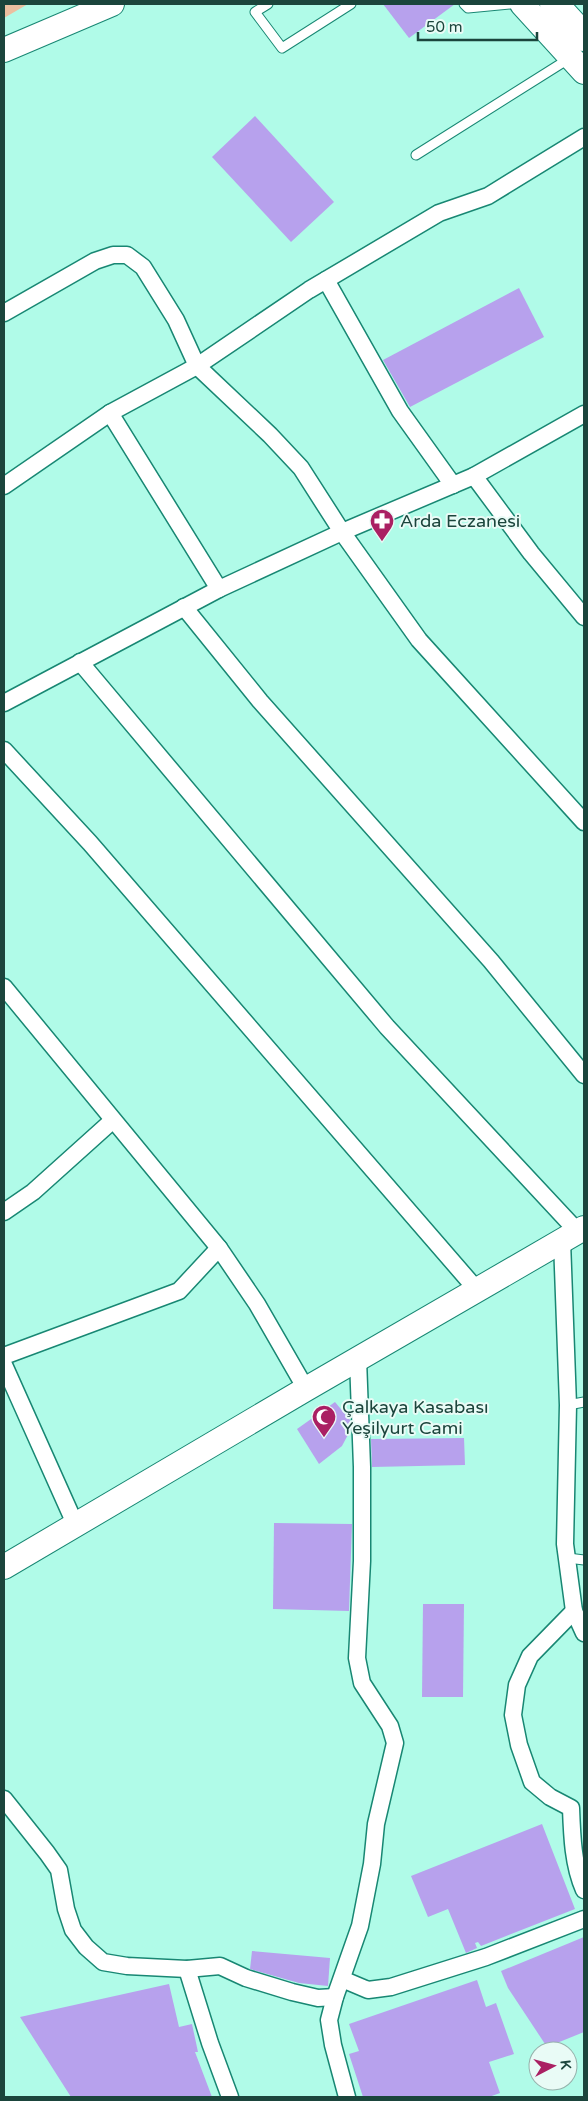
<svg xmlns="http://www.w3.org/2000/svg" width="588" height="2101" viewBox="0 0 588 2101" font-family="'Varela Round',sans-serif">
  <style>
    .green { fill: #ebbfa0 }
    .building { fill: #b7a1ed }
    .lines { fill: none; stroke-linecap: round; stroke-linejoin: round }
    .lane-casing { stroke: #188773; stroke-width: 11 }
    .street-casing { stroke: #188773; stroke-width: 19 }
    .secondary-casing { stroke: #188773; stroke-width: 26 }
    .highway-casing { stroke: #188773; stroke-width: 30 }
    .lane { stroke: #fff; stroke-width: 9 }
    .street { stroke: #fff; stroke-width: 16 }
    .secondary { stroke: #fff; stroke-width: 24 }
    .highway { stroke: #fff; stroke-width: 28 }
    .labels { text-anchor: middle; dominant-baseline: central; stroke-width: 4; stroke-linejoin: round; paint-order: stroke }
    .poi-label { font-size: 18px; fill: #1b453c; stroke: #e9fbf6; text-anchor: start }
  </style>
  <rect width="100%" height="100%" fill="#b0fbe8"/>
  <path class="green" d="M4,4h24l-24,14z"/>
  <g class="building">
    <path d="M383,4h72l-46,34z"/>
    <path d="M255,116l79,86 -43,40 -79,-85z"/>
    <path d="M519,288l25,49 -134,70 -27,-47z"/>
    <path d="M335,1402l15,18 1,9 -9,17 -23,18 -22,-35z"/>
    <path d="M464,1438l1,27 -93,2 -1,-28z"/>
    <path d="M274,1523l78,1 -3,87 -76,-2z"/>
    <path d="M423,1604h41l-1,93h-41z"/>
    <path d="M542,1824l33,85 -94,37 -3,-4 -3,1 2,5 -11,5 -18,-44 -20,8 -17,-41z"/>
    <path d="M584,1937v95l-37,15 -39,-59 -7,-17z"/>
    <path d="M252,1951l78,7 -2,28 -29,-3 -49,-14z"/>
    <path d="M477,1980l9,27 10,-4 18,51 -25,8 11,31 -11,4h-126l-14,-43 10,-3 -10,-27z"/>
    <path d="M169,1984l10,43 13,-3 6,28h-3l17,45h-141l-51,-80z"/>
  </g>
  <g class="lines">
    <defs>
      <g id="lane">
        <path d="M268,4l-13,8 27,36 69,-44"/>
        <path d="M464,4l4,4 42,-4"/>
        <path d="M416,155l154,-97"/>
        <path d="M568,1405l16,-3"/>
        <path d="M568,1558l16,2"/>
      </g>
      <g id="street">
        <path d="M326,280l74,131 53,74"/>
        <path d="M4,313l91,-52 18,-6h14l16,12 33,53 21,46 73,69 31,33 41,64 77,108 165,182"/>
        <path d="M110,413l109,176"/>
        <path d="M474,476l57,77 53,64"/>
        <path d="M4,486l106,-73 87,-47 112,-76 130,-77 49,-17 96,-59"/>
        <path d="M184,607l76,94 231,260 93,114"/>
        <path d="M80,662l307,365 191,205"/>
        <path d="M4,703l215,-114 123,-57 132,-56 110,-62"/>
        <path d="M4,750l86,93 387,447"/>
        <path d="M4,987l215,261 38,56 49,85"/>
        <path d="M4,1212l29,-20 79,-71"/>
        <path d="M562,1241l6,164 -3,139 9,67 10,22"/>
        <path d="M4,1356l175,-65 40,-43"/>
        <path d="M4,1365l72,161"/>
        <path d="M574,1611l-44,45 -13,29 -4,30 6,30 13,37 18,15 21,11c1,28 2,57 13,82"/>
        <path d="M4,1799l43,54 12,17 7,39 7,21 13,17 17,15 24,4 60,3 33,-3 26,12 46,14 26,6 17,-1"/>
        <path d="M187,1969l23,74 20,54"/>
        <path d="M342,1979l26,11 23,-3 95,-30 98,-38"/>
        <path d="M347,2097l-14,-52 -4,-25 6,-23 25,-71 12,-62 4,-40 19,-81 -5,-17 -28,-43 -5,-25 5,-97v-94l-4,-108"/>
      </g>
      <g id="secondary">
        <path d="M522,4l62,68"/>
        <path d="M4,50l108,-46"/>
        <path d="M4,1567l302,-178 278,-161"/>
      </g>
      <path id="highway" d="M554,4l30,33"/>
    </defs>
    <use href="#lane" class="lane-casing"/>
    <use href="#street" class="street-casing"/>
    <use href="#secondary" class="secondary-casing"/>
    <use href="#highway" class="highway-casing"/>
    <use href="#lane" class="lane"/>
    <use href="#street" class="street"/>
    <use href="#secondary" class="secondary"/>
    <use href="#highway" class="highway"/>
  </g>
  <defs>
    <symbol id="pharmacy-pin" viewBox="-11 -11 22 30"><path d="M0 17L-7.5 6A9.5 9.5 0 1 1 7.5 6Z" fill="#aa2063" stroke="#e9fbf6"/><path d="M-2-6h4v4h4v4h-4v4h-4v-4h-4v-4h4Z" fill="#fff"/></symbol>
    <symbol id="mosque-pin" viewBox="-11 -11 22 30"><path d="M0 17L-7.5 6A9.5 9.5 0 1 1 7.5 6Z" fill="#aa2063" stroke="#e9fbf6"/><path d="M3.5-4.9A6 6 0 1 0 3.5 4.9A5 5 0 1 1 3.5-4.9Z" fill="#fff"/></symbol>
  </defs>
  <g fill-rule="evenodd">
    <use href="#pharmacy-pin" x="368" y="507" width="28" height="38"/>
    <use href="#mosque-pin" x="310" y="1403" width="28" height="38"/>
  </g>
  <g class="labels">
    <g class="poi-label">
      <text x="400" y="521">Arda Eczanesi</text>
      <text x="342" y="1407">Çalkaya Kasabası<tspan x="342" dy="21">Yeşilyurt Cami</tspan></text>
    </g>
  </g>
  <rect width="588" height="2101" fill="none" stroke="#1b453c" stroke-width="10"/>
  <g transform="translate(553 2066) rotate(84)"><circle r="24" fill="#e9fbf6" stroke="#97b2ac"/>
  <path d="M0-4L9 19L0 12L-9 19Z" fill="#aa2063"/>
  <text y="-8" font-size="14" font-weight="bold" text-anchor="middle" fill="#1b453c">K</text>
  </g>
  <path d="M418 32v8h119v-8" fill="none" stroke="#1b453c" stroke-width="2.5"/>
  <text x="426" y="32" font-size="15" fill="#1b453c" stroke="#e9fbf6" stroke-width="4" paint-order="stroke">50 m</text>
</svg>
